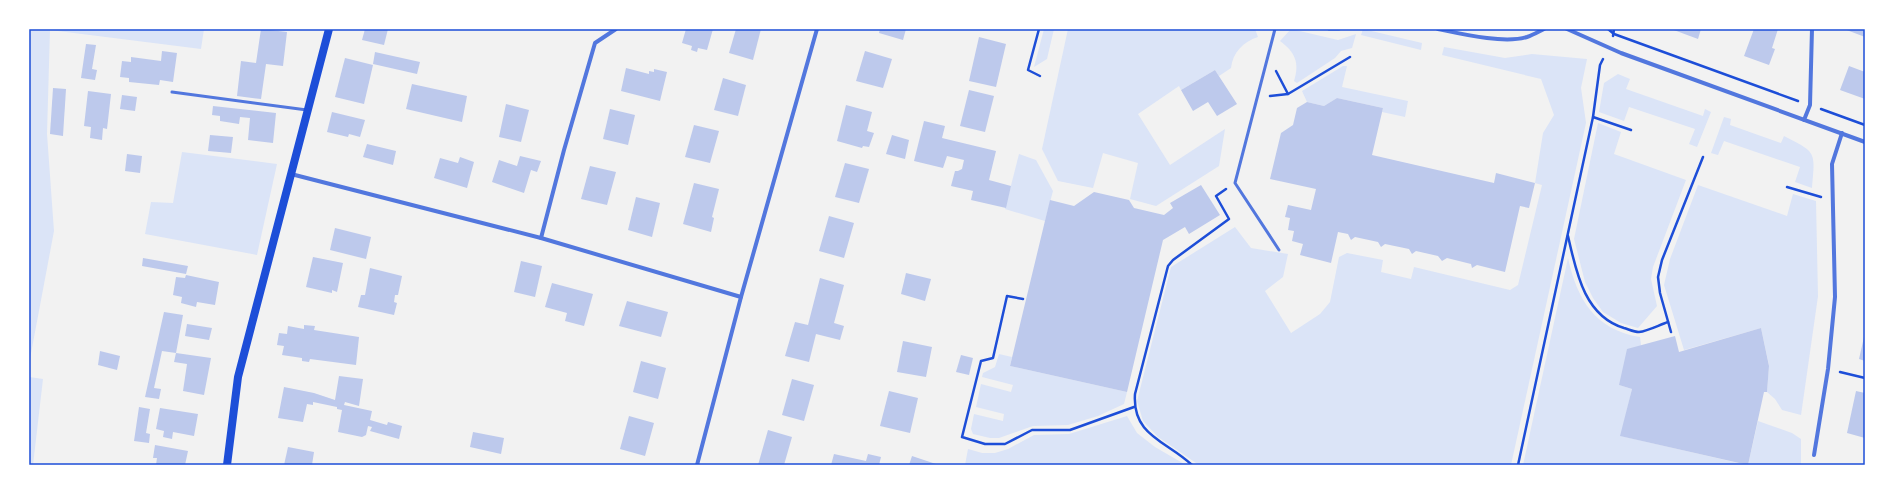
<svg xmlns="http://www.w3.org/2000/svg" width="1894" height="494" viewBox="0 0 1894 494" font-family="Overpass,sans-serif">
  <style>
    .green { fill: #dbe4f7 }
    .building { fill: #bdc9ec }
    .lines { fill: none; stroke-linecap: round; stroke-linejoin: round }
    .path { stroke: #1d4ed8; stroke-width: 2.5 }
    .service { stroke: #5277de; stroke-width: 3 }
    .minor { stroke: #5277de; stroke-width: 4 }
    .secondary { stroke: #1d4ed8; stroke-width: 8 }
    .neatline { fill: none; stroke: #1d4ed8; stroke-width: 1.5 }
  </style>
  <rect width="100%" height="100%" fill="#f2f2f2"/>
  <g class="green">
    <path d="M29,29h175l-3,20 -151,-19 -3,104 7,97 -25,133z"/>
    <path d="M1044,29h10l-7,30 -13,8z"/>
    <path d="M1068,29h187l3,8c-15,5 -25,15 -27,31l-12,8 -4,-6 -34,20 -2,-4 -41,28 32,51 55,-36 -6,37 -63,40 -26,-7 8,-36 -35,-10 -10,35 -35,-7 -16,-32z"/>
    <path d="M1291,29l47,11 18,-6 -4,14 -11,3 -6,7 -38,25 -3,-2c6,-18 1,-29 -14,-40z"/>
    <path d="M1363,29l59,14 -1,7 -60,-15z"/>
    <path d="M1444,47l61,11 27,-4 55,5 -6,29 5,35 -75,342h-312l-41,-28 -15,-16 -6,-20 34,-134 64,-40 16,21 37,6 -5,23 -18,14 26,42 29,-19 10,-12 9,-45 8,-4 36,7 -2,12 30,7 3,-12 96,23 8,-5 24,-100 -7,-2 8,-50 11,-18 -13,-36 -99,-24z"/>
    <path d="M1343,66h4l-5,21 66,14 -3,16 -23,-5 1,-4 -46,-10 -13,8 -17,-4 -5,-11z"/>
    <path d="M1618,74l12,5 -4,10 77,27 2,-7 6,3 -14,35 -8,-3 6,-15 -66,-22 -5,14 -25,-9 5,-29z"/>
    <path d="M1724,117l7,2 -1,6 51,18 3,-7c33,17 31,15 28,52l-17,-6 5,-15 -76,-26 -6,14 -7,-2z"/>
    <path d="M1598,123l23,9 -7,22 72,26 -33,87 -2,12 6,27 -19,22 -17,-5 -18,-11 -10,-14 -8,-16 -11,-43z"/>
    <path d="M182,152l95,12 -20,91 -112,-21 6,-32 22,1z"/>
    <path d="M1019,154l17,6 17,31 -8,30 -40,-12z"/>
    <path d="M1698,185l89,31 6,-22 23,7 2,95 -17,119 -19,-5 -7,-11 -8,-7 2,-27 -8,-37 -77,22 -20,-65 6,-26z"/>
    <path d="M1568,258c9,41 27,72 72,79l1,8 -22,40 13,4 -11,47 126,29h-224z"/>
    <path d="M999,354l13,3 -2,9 117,26 -3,12 -26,12 -30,9 -35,1 -34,12h-9l-17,-4 -2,-5 3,-15 29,7 1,-7 -28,-7 5,-23 30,8 2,-7 -31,-8 1,-4 12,-6z"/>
    <path d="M29,377l14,2 -10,86h-4z"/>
    <path d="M1127,416l10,17 18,14 31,18h-221l3,-16 14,4h13l13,-4 26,-14 35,-1z"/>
    <path d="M1758,421l34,12 9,6v26h-53z"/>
  </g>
  <g class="building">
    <path d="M261,29l26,3 -4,34 -17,-2 -5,35 -24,-3 4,-35 15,2z"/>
    <path d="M365,29h23l-4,16 -22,-5z"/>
    <path d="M686,29h27l-6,21 -9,-2 -1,4 -6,-2 1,-4 -10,-3z"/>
    <path d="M736,29h25l-8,31 -24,-7z"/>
    <path d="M880,29h26l-3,11 -24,-7z"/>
    <path d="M1671,29h30l-3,10z"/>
    <path d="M1754,29h24l-6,19 3,1 -6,16 -25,-9z"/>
    <path d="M1844,29h21v8z"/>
    <path d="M979,37l27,7 -10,43 -27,-6z"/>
    <path d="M86,44l10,1 -4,24 5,1 -2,10 -14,-2z"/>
    <path d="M162,51l15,2 -4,29 -13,-2 -1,5 -30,-3v-4l-9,-1 2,-16 9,1v-5l30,4z"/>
    <path d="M865,51l27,8 -9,29 -27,-7z"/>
    <path d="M375,52l45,10 -3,12 -44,-10z"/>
    <path d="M345,58l28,7 -9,39 -29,-7z"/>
    <path d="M1849,66l16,6v27l-25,-9z"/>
    <path d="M626,68l23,6v-3l5,1v-3l13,3 -7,29 -39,-10z"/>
    <path d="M1215,70l22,34 -20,12 -9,-14 -15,9 -12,-21z"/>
    <path d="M723,78l23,7 -8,31 -24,-6z"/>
    <path d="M412,84l55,12 -5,26 -56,-13z"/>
    <path d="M53,88l13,1 -3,47 -13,-2z"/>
    <path d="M969,90l25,6 -9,36 -25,-6z"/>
    <path d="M88,91l23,3 -4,35 -4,-1 -1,12 -12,-2 1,-11 -7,-1z"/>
    <path d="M122,95l15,2 -2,14 -15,-2z"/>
    <path d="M1337,98l46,10 -11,47 122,28 2,-10 39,10 -6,25 -9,-2 -15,66 -28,-7 -5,3 -1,-4 -24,-6 -5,3 -4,-5 -22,-5 -4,3 -3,-5 -24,-5 -4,3 -3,-5 -23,-5 -4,3 -3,-6 -10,-2 -7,31 -31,-8 3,-11 -11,-3 2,-10 -6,-1 2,-12 -5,-1 3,-12 23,5 5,-21 -46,-10 11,-46 12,-8 4,-17 10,-6 17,4z"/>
    <path d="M506,104l23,6 -8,32 -22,-5z"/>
    <path d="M846,105l26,7 -5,19 7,2 -5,14 -6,-1 -1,2 -25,-7z"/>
    <path d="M213,106l63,7 -3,30 -25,-3 2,-22 -10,-1 -1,7 -19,-3v-5l-8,-1z"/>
    <path d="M610,109l25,6 -7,30 -25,-6z"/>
    <path d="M332,112l33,8 -5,17 -11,-3 -1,3 -21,-5z"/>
    <path d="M924,121l21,5 -3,12 54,13 -7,29 22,6 -5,22 -35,-8 2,-9 -22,-5 4,-15h3l4,-2 2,-9 -17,-4 -4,12 -29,-7z"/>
    <path d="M694,125l25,6 -9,32 -25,-6z"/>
    <path d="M210,135l23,2 -2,16 -23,-2z"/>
    <path d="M892,135l17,5 -4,19 -19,-5z"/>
    <path d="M367,144l29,7 -3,14 -30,-8z"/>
    <path d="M127,154l15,2 -2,17 -15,-2z"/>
    <path d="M520,156l21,5 -4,11 -6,-2 -7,23 -32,-11 7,-22 18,6z"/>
    <path d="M460,157l14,5 -7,26 -33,-10 6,-20 18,5z"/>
    <path d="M845,163l24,6 -10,34 -24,-6z"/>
    <path d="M590,166l26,6 -9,33 -26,-6z"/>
    <path d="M694,183l25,6 -7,28 2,1 -3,14 -28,-8z"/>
    <path d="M1201,185l19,30 -31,19 -4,-7 -22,13 -36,152 -117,-26 40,-166 24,6 20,-14 35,8 5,8 30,7 9,-7 -3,-5z"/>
    <path d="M636,197l24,6 -8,34 -24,-7z"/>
    <path d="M829,216l25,7 -10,35 -25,-7z"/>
    <path d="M335,228l36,9 -5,22 -36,-9z"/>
    <path d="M313,257l30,6 -6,29 -5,-2v3l-26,-6z"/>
    <path d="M143,258l45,8 -2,8 -44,-8z"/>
    <path d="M521,261l21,5 -7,31 -21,-5z"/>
    <path d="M370,268l32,8 -4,19h-3l-1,7 3,1 -3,12 -36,-8 3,-12h4z"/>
    <path d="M906,273l25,6 -6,22 -24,-7z"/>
    <path d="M186,275l33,7 -4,23 -18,-3 -1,5 -15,-4 1,-6 -9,-2 3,-18 9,1z"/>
    <path d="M820,278l24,7 -10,38 10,3 -4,14 -24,-6 -7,28 -24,-6 10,-34 13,3z"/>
    <path d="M552,283l41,11 -9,32 -19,-5 2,-8 -22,-6z"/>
    <path d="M627,301l41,11 -7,25 -42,-11z"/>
    <path d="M164,312l19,3 -7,38 -14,-2 -8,37 7,1 -2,10 -14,-2z"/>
    <path d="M187,324l25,4 -3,12 -24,-4z"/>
    <path d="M304,325l11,1 -1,4 45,7 -3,28 -46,-6 -1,3 -7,-1v-3l-20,-3 2,-9 -7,-1 2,-12 8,1 1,-8 16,3z"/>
    <path d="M1761,328l8,38 -2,26h-3l-16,73 -128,-29 12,-47 -13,-4 8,-36 48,-13 4,16z"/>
    <path d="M1864,337h1v24l-6,-2z"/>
    <path d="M903,341l29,6 -6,30 -29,-5z"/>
    <path d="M100,351l20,5 -3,14 -19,-5z"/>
    <path d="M176,353l35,5 -7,37 -21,-4 4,-27 -13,-2z"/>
    <path d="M961,355l12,3 -4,17 -13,-3z"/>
    <path d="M641,361l25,7 -8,31 -25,-7z"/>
    <path d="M339,376l24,3 -4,27 -14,-4 -1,3 28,6 -2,9 17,5 1,-3 14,4 -3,13 -29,-8 2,-4 -4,-1 -2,9 -4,2 -24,-5 4,-22 -5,-1v-2l-24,-5v3l-6,-1 -4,18 -25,-4 6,-31 30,6 21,7z"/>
    <path d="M792,379l22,6 -10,36 -22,-6z"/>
    <path d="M889,391l29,7 -8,35 -30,-7z"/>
    <path d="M1856,391l9,2v45l-18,-5z"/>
    <path d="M139,407l11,2 -4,24 4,1 -1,9 -15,-2z"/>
    <path d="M160,408l38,6 -4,22 -21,-4 -1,7 -9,-2 1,-6 -8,-2z"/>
    <path d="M629,416l25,7 -9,33 -25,-7z"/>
    <path d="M768,430l24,7 -8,28h-26z"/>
    <path d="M473,432l31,6 -3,16 -31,-7z"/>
    <path d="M155,445l33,6 -3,14h-29l1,-7h-4z"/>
    <path d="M288,447l26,5 -2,13h-28z"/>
    <path d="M834,454l32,7 2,-7 13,3 -2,8h-48z"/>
    <path d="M912,456l27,9h-30z"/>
  </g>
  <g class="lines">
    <g class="path">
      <path d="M1039,29l-11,41 12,6"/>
      <path d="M1608,29l6,5 184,67"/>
      <path d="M1613,36l1,-7"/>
      <path d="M1276,71l12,23"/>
      <path d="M1270,96l18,-2 62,-37"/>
      <path d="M1821,109l44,16"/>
      <path d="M1593,117l38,13"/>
      <path d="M1787,187l34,10"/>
      <path d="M1568,236c8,35 16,80 56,92 4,1 10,4 15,4 9,-1 20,-7 29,-10"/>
      <path d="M1023,299l-16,-3 -14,62 -12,3 -19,76 23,7h20l27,-14h38l64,-23"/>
      <path d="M1671,332l-11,-39 -2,-16 4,-17 41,-103"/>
      <path d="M1840,372l25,6"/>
      <path d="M1192,465c-25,-24 -60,-29 -57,-71l33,-128 5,-6 56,-41 -13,-23 10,-7"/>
      <path d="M1518,465l75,-348 7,-52 3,-6"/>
    </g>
    <g class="service">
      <path d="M1275,29l-40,154 44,67"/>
      <path d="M1329,29h10"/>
      <path d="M172,92l135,18"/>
    </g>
    <g class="minor">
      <path d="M1438,29c24,5 66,15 89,8 6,-2 11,-5 17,-8"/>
      <path d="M1567,29l54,24 244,89"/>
      <path d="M1804,120l6,-15 2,-76"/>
      <path d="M291,174l250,64 200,59"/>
      <path d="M541,238l23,-88 31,-107 21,-14"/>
      <path d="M1814,455l14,-86 7,-72 -3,-133 10,-31"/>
      <path d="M697,465l44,-168 76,-268"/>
    </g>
    <path class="secondary" d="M227,465l11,-88 91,-348"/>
  </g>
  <rect width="1894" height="494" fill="none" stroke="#ffffff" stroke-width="60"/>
  <rect x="30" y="30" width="1834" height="434" class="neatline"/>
</svg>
